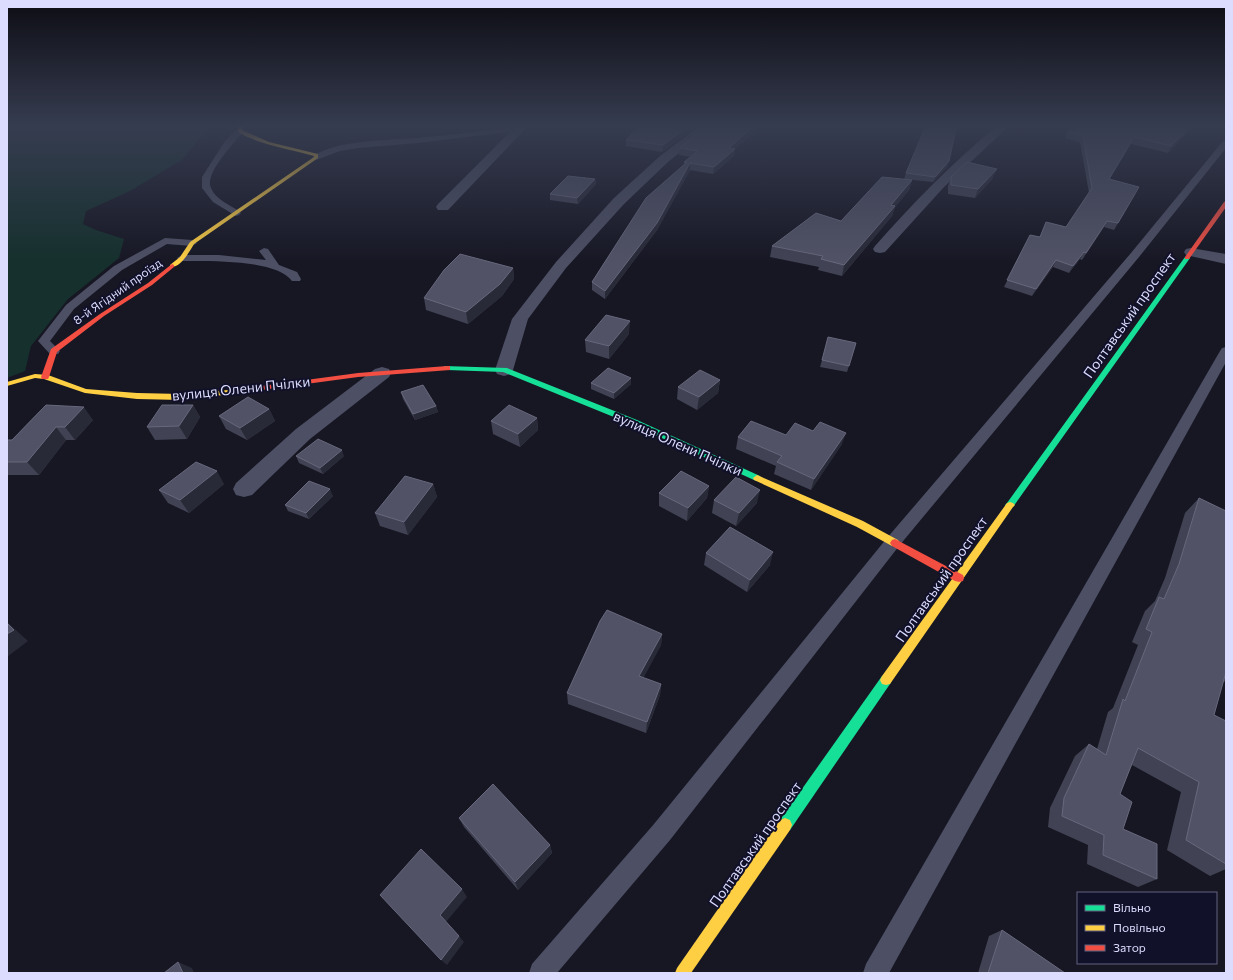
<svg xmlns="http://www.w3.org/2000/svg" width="1233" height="980" viewBox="0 0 1233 980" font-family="Commissioner,sans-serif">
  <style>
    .green { fill: #15302d }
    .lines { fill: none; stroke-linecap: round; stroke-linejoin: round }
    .lane { fill: #4d4f64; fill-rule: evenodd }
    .street { fill: #4d4f64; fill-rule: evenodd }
    .fast { fill: #16e098; fill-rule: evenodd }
    .slow { fill: #ffcf43; fill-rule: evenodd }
    .jam { fill: #f24e42; fill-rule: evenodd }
    .wall { fill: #414253 }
    .shaded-wall { fill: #292a38 }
    .building { fill: #515265; stroke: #67687d }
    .labels { text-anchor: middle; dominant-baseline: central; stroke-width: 4; stroke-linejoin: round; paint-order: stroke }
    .far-street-label { font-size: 12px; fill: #dbdcfe; stroke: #12112a }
    .street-label { font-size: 14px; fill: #dbdcfe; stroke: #12112a }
  </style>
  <rect width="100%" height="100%" fill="#171724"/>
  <path class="green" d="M7,125h208l-15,13 -18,22 -52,31 -44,20 -3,13 13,6 28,9 -5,19 -51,41 -37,47 -6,25 -18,7z"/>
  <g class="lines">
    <g class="lane">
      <path d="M521,126l4,2 -1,2 -107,13 -59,5 -18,3 -24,9 -4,-2c18,-19 89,-18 115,-21 32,-3 63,-7 94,-11z"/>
      <path d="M237,129h3l4,2c-9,11 -40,42 -33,57 4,11 19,17 28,23l2,2 -2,2 -3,1 -23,-14 -11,-14v-11l23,-36z"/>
      <path d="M1223,141h3v7l-87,109 -240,289 -229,294 -113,133h-28l3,-9 122,-140 233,-286 244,-285z"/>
      <path d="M165,238l27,2 5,3 -5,3 -25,-2 -45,26 -48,39 -24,32 10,10 -2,3h-8l-12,-13 28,-36 48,-39z"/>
      <path d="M264,248l4,1 11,16 18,7 4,7 -1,2h-8c-15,-22 -85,-20 -110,-20l-5,-3 5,-3h37l47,5 -7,-9z"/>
      <path d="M1226,347v15l-337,611h-26l3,-9 354,-613 2,-3z"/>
    </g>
    <g class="street">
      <path d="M517,125h12l-81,85h-10l-2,-3 2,-3z"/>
      <path d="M701,125h13l-46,37 -44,42 -58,64 -38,51 -15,51 -2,4 -7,2 -7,-2 -2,-4 17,-51 44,-57 58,-64 46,-42z"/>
      <path d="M998,125h12l-66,62 -59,65 -5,1 -5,-1 -2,-3 2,-3c38,-43 78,-84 123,-121z"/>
      <path d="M1191,248l35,6v10l-40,-9 -2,-3 2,-3z"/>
      <path d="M382,367l7,2 2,4 -2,4 -79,62 -58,56 -8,2 -8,-2 -3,-6 3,-6 60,-54 79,-60z"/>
    </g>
    <g class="fast">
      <path d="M1185,257l5,1 -177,249h-6l-2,-2 2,-2z"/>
      <path d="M444,366l63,2 130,52 123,56 1,2 -4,3 -3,-1 -123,-56 -128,-52 -56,-2h-3z"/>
      <path d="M886,675l4,1 2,4 -2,4 -100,146 -5,2 -5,-2 -2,-5 2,-5 102,-144z"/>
    </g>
    <g class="slow">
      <path d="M239,125h4l-1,5 27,12 49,12v4l-124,86c-5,8 -13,24 -24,23v-2l10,-8 10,-15 124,-85v-1c-26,-8 -52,-10 -76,-24z"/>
      <path d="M35,374l13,1 38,14 51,4 44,1 59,-5 4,2 -4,2 -59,7 -44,-1 -52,-6 -41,-14 -9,-1 -28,8v-4z"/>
      <path d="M757,475l106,46 35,19 2,3 -2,3h-6l-35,-19 -103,-47 -1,-2z"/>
      <path d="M1010,502l3,1 2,2 -2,2 -123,177 -4,1 -4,-1 -2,-4 2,-4 125,-173z"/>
      <path d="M785,818l5,2 2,5 -2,5 -99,143h-16l2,-5 103,-148z"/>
    </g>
    <g class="jam">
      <path d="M1226,201v6l-37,52h-4v-2l39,-55z"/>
      <path d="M172,264l2,1v2l-22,18 -48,31 -47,36 -8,25 -1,2h-6l-1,-2 10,-28 49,-35 48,-31z"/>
      <path d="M447,366h3v4l-92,7 -118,16 -4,-2 4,-2 118,-16z"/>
      <path d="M895,539l68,36 1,3 -1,3 -4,1 -4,-1 -63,-35 -2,-3 2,-3z"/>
    </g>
  </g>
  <g class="wall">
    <path d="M698,125l-36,27 -36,-6v-6z"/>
    <path d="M762,125l-27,24 -1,7 -21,18 -23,-4 -33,60 -52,69 -13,-9v-8l92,-117v-3l7,-5 -12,-2 1,-7z"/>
    <path d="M1195,125l-27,28 -37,-9 -22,35 30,8 -25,43 -10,-3 -22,33 -2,-1 -11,14 -16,-6 -21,29 -28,-9 26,-52 10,2 6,-15 20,5 23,-34 -9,-51 -15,-4 2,-6z"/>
    <path d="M949,161l-2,6 -14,15 -29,-3 2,-6z"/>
    <path d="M951,177l42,1 -18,20 -27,-4v-8z"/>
    <path d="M595,179l1,5 -18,20 -28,-4v-6z"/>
    <path d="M912,180l-3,10 -14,17 -3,9 -50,60 -24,-6 1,-3 -49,-10 2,-11 69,-25z"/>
    <path d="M513,268l1,11 -12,17 -34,28 -42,-14 -2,-12z"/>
    <path d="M629,334l-20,25 -23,-7 -1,-12z"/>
    <path d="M856,343l-9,29 -27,-5 2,-7z"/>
    <path d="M631,378v6l-17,15 -23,-10v-6z"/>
    <path d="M720,380l-2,13 -21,17 -20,-11 1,-12z"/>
    <path d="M401,392l35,14 2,6 -23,8 -12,-21z"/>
    <path d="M46,405l47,15 -18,20h-9l-27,35h-32v-35h5z"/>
    <path d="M193,405l7,12 -13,22 -32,1 -8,-13z"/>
    <path d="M269,409l6,12 -28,19 -21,-11 -7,-13z"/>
    <path d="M537,418l1,12 -18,17 -27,-13 -2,-13z"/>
    <path d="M786,435l56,9 -31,46 -37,-16 2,-8 -40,-17 2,-12z"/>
    <path d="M296,456h48l-21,18 -24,-11z"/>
    <path d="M224,484l-35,29 -21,-10 -9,-13z"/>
    <path d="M433,484l4,13 -29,38 -28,-9 -5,-13z"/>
    <path d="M709,486l-2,12 -20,23 -28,-15v-13z"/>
    <path d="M333,496l-24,23 -21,-8 -3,-6z"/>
    <path d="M1199,498l27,13v170l-3,1 -9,33 12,6v148l-16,7 -43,-26 14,-58 -49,-27 -12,29 3,35 34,50 -19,8 -51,-23 1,-19 -40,-18 2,-19 25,-52 14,-12 8,5 11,-37 5,-4 25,-63 -6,-3 13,-31 10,-10 10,-23 20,-65z"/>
    <path d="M714,500l43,3 -21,23 -24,-13z"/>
    <path d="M706,553l64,12 -23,27 -43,-27z"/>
    <path d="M662,634l-1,11 -18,33 18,6 -1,11 -14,38 -78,-29 -1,-11z"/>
    <path d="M459,818l91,27 2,8 -34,37 -54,-63z"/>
    <path d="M1002,930l63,43h-87l11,-37z"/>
  </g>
  <g class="shaded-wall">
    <path d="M690,125h8l-36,27 1,-7z"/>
    <path d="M755,125h7l-34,30 1,-7z"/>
    <path d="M1193,125h2l-27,28 3,-7z"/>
    <path d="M1134,137l-3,7 -25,42 3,-7z"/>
    <path d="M735,149l-1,7 -21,18 1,-7z"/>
    <path d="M949,161l-2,6 -14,15 2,-5z"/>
    <path d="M690,163v7l-33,60 -52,69v-8z"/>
    <path d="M997,169l-4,9 -18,20 3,-9z"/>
    <path d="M595,179l1,5 -18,20 -1,-6z"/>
    <path d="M912,180l-3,10 -14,17 -3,9 -50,60 2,-11 47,-60z"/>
    <path d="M1107,221l-3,6 -22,33 4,-7z"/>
    <path d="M1084,252l-4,7 -11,14 4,-7z"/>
    <path d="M1056,260l-3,7 -21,29 4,-7z"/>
    <path d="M513,268l1,11 -12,17 -34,28 -2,-12z"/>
    <path d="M630,321l-1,13 -20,25v-13z"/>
    <path d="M631,378v6l-17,15v-6z"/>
    <path d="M720,380l-2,13 -21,17 2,-13z"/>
    <path d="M193,405l7,12 -13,22 -8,-13z"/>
    <path d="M436,406l2,6 -23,8 -2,-6z"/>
    <path d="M84,407l9,13 -18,20 -10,-13z"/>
    <path d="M269,409l6,12 -28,19 -7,-12z"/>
    <path d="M537,418l1,12 -18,17 -2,-13z"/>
    <path d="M56,427l10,13 -27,35 -12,-13z"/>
    <path d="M846,433l-4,11 -31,46 3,-11z"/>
    <path d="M342,450l2,6 -21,18 -3,-6z"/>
    <path d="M217,471l7,13 -35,29 -9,-13z"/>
    <path d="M433,484l4,13 -29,38 -4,-13z"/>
    <path d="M709,486l-2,12 -20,23 1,-13z"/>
    <path d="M330,489l3,7 -24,23 -3,-6z"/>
    <path d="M760,490l-3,13 -21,23 3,-13z"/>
    <path d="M773,552l-3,13 -23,27 3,-12z"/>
    <path d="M7,622l21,19 -21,16z"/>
    <path d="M662,634l-1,11 -23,43 1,-12z"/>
    <path d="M661,684l-1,11 -14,38 1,-11z"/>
    <path d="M550,845l2,8 -34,37 -3,-8z"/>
    <path d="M462,889l5,8 -21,25 -6,-7z"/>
    <path d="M459,936l5,6 -17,23 -6,-5z"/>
    <path d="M178,962l14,6 2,5h-11z"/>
  </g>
  <g class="building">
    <path d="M640,125h50l-27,20 -37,-5z"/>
    <path d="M708,125h47l-26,23 6,1 -21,18 -24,-4 -33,60 -52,68 -13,-9 54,-84 41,-36h-3l14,-11 -18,-3z"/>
    <path d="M926,125h12l18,4 -7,32 -14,16 -29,-4z"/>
    <path d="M1073,125h120l-22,21 -37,-9 -25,42 30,8 -21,36 -11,-2 -21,32 -2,-1 -11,14 -17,-6 -20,29 -29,-9 23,-45 10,2 6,-15 20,5 26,-39 -9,-52 -16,-4z"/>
    <path d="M967,162l30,7 -19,20 -27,-4v-8z"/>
    <path d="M568,176l27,3 -18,19 -27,-4z"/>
    <path d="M882,177l30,3 -21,25 4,1 -51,59 -23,-6 2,-3 -51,-10 44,-33 25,8z"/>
    <path d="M460,254l53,14 -13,16 -34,28 -42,-14 20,-28z"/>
    <path d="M606,315l24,6 -21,25 -24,-6z"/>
    <path d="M828,337l28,6 -7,23 -27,-6z"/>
    <path d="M608,368l23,10 -17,15 -23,-10z"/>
    <path d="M700,370l20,10 -21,17 -21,-10z"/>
    <path d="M423,385l13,21 -23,8 -12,-22z"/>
    <path d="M248,397l21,12 -29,19 -21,-12z"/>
    <path d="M46,405l38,2 -19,20h-9l-29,35h-20v-22h5z"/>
    <path d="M162,405h31l-14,21 -32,1z"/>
    <path d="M509,405l28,13 -19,16 -27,-13z"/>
    <path d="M751,421l35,14 9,-12 18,8 7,-9 26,11 -32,46 -37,-17 5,-6 -44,-19z"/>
    <path d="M318,439l24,11 -22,18 -24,-12z"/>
    <path d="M196,462l21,9 -37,29 -21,-10z"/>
    <path d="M681,471l28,15 -21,22 -29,-15z"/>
    <path d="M405,476l28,8 -29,38 -29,-9z"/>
    <path d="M736,477l24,13 -21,23 -25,-13z"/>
    <path d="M309,481l21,8 -24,24 -21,-8z"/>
    <path d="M1199,498l27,13v161l-12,43 12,6v143l-40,-24 13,-58 -61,-34 -18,46 12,8 -9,27 34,15v35l-54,-24 1,-20 -42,-19 2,-18 25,-54 17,11 17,-56 2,2 27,-69 -6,-3 13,-32 5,2 15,-35z"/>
    <path d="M730,527l43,25 -23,28 -44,-27z"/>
    <path d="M607,610l55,24 -23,42 22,8 -14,38 -80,-29 33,-72z"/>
    <path d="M7,623l7,7 -7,4z"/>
    <path d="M493,784l57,61 -35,37 -56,-64z"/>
    <path d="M421,849l41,40 -22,26 19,21 -18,24 -61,-65z"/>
    <path d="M1002,930l63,43h-77z"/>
    <path d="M178,962l5,11h-19z"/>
  </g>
  <linearGradient id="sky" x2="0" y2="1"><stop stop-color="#0d0d14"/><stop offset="0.48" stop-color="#363c50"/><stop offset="1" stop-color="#363c50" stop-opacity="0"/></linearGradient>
  <rect width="1233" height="263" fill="url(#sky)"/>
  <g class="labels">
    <g class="far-street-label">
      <text transform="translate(117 291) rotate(-35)">8-й Ягідний проїзд</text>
    </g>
    <g class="street-label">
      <text transform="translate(1129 315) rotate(-55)">Полтавський проспект</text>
      <text transform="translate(241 388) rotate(-6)">вулиця Олени Пчілки</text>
      <text transform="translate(678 443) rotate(24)">вулиця Олени Пчілки</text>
      <text transform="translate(941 579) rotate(-55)">Полтавський проспект</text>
      <text transform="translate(755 844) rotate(-55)">Полтавський проспект</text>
    </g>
  </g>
  <rect width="1233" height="980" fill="none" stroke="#dbdcfe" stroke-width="16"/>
  <rect x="1077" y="892" width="140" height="72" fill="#12112a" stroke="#62627f"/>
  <rect x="1085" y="905" width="20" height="6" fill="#16e098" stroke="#62627f"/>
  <text x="1113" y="912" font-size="12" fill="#dbdcfe">Вільно</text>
  <rect x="1085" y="925" width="20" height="6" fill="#ffcf43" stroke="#62627f"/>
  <text x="1113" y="932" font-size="12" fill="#dbdcfe">Повільно</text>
  <rect x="1085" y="945" width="20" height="6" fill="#f24e42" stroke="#62627f"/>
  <text x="1113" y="952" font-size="12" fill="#dbdcfe">Затор</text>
</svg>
